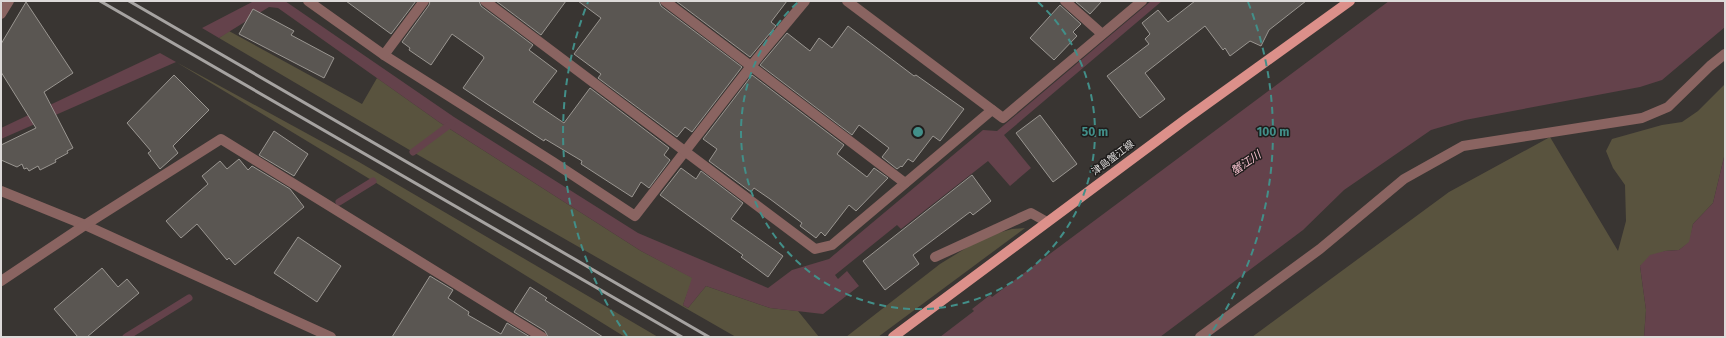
<svg xmlns="http://www.w3.org/2000/svg" width="1726" height="338" viewBox="0 0 1726 338" font-family="'Fira Sans','Noto Sans JP',sans-serif">
  <style>
    .green { fill: #59533e }
    .water { fill: #64424b }
    .lines { fill: none; stroke-linecap: round; stroke-linejoin: round }
    .stream { stroke: #64424b; stroke-width: 7 }
    .building { fill: #5a5652; stroke: #9a9691 }
    .minor { stroke: #8a6461; stroke-width: 10 }
    .major { stroke: #dc908a; stroke-width: 10 }
    .rail { stroke: #a6a3a1; stroke-width: 3 }
    .ring { fill: none; stroke: #428f89; stroke-width: 2; stroke-dasharray: 7 5 }
    .labels { text-anchor: middle; dominant-baseline: central; stroke-width: 3; stroke-linejoin: round; paint-order: stroke }
    .street-label { font-size: 10px; fill: #dddad9; stroke: #1f1d1c }
    .water-label { font-size: 11px; font-style: italic; fill: #f8c2cf; stroke: #1f1d1c }
    .centre { fill: #428f89; stroke: #1f1d1c; stroke-width: 2 }
    .ring-label { font-size: 12px; text-anchor: middle; font-weight: bold; fill: #428f89; stroke: #1f1d1c; stroke-width: 3; stroke-linejoin: round; paint-order: stroke }
  </style>
  <rect width="100%" height="100%" fill="#393532"/>
  <g class="green">
    <path d="M229,31l133,73 15,-26 62,44 202,129 52,27 -10,27 5,3 18,-22 64,22 28,3 21,26h-83l-323,-185 -194,-114z"/>
    <path d="M176,62l183,100 299,175h-33l-252,-156z"/>
    <path d="M1725,84v69l-12,50 -20,21 -3,18 -11,8 -14,1 -25,15 6,44 -2,27h-392l197,-145 101,-55 68,114 8,-30 -1,-36 -12,-17 -7,-17 6,-12 50,-14 20,-3 16,-11z"/>
    <path d="M1025,228l-147,109h-32l94,-73 44,-27 28,-8z"/>
  </g>
  <g class="water">
    <path d="M254,1h31l169,116 184,116 130,55 24,-18 37,-11 154,-129 14,1 154,-130h11l-158,134 27,33 -21,18 -22,-25 -87,68 -4,-4 -62,50 3,4 9,-8 12,15 -36,28 -53,-6 -64,-22 -18,22 -5,-3 9,-27 -51,-27 -202,-129 -161,-114 -9,-1 -50,31 -17,-10z"/>
    <path d="M1389,1h336v26l-63,53 -22,7 -175,33 -34,10 -87,60 -41,40 -143,107h-220l34,-26 -2,-2 18,-14 2,2z"/>
    <path d="M160,53l16,9 -175,77v-11z"/>
    <path d="M1725,153v184h-81l2,-27 -6,-44 10,-11 15,-4 14,-1 10,-8 4,-18 20,-21z"/>
  </g>
  <g class="lines">
    <g class="stream">
      <path d="M413,152l39,-29"/>
      <path d="M339,202l34,-21"/>
      <path d="M126,337l63,-39"/>
    </g>
  </g>
  <g class="building">
    <path d="M346,1h70l-25,33z"/>
    <path d="M430,1h49l2,5 52,39 -4,5 28,21 -24,31 31,21 26,-35 79,60 -5,7 6,5 -21,28 -8,-6 -9,15 -51,-33 1,-3 -37,-22 -1,2 -57,-37 -24,-16 21,-30 -1,-2 -31,-22 -21,31 -22,-15 1,-2 -8,-6 27,-37z"/>
    <path d="M496,1h70l-25,34z"/>
    <path d="M578,1h81l2,5 81,61 -50,65 -7,-5 -8,10 -79,-59 3,-4 -27,-20 27,-36z"/>
    <path d="M676,1h111l-16,21 5,4 -26,31z"/>
    <path d="M1075,1h27l-12,13z"/>
    <path d="M1195,1h111l-37,29 -8,16 -11,-5 -20,15 -5,-8 -2,2 -18,-24 -60,47 20,26 -25,19 -33,-42 42,-32 -4,-5 5,-5 -8,-11 16,-13 10,12z"/>
    <path d="M26,2l47,71 -29,19 29,56 -6,3 1,2 -13,7 1,2 -16,8 -2,-4 -9,5 -2,-3 -3,1 -2,-5 -5,3 -16,-7v-15l35,-17 -35,-56v-28z"/>
    <path d="M1060,5l21,19 -8,8 4,4 -23,24 -24,-22z"/>
    <path d="M253,9l41,22 -3,4 43,23 -10,20 -85,-44z"/>
    <path d="M848,26l66,50 2,-1 48,34 -24,32 -7,-5 -20,26 -5,-3 -6,8 -1,-1 -4,3 -15,-12 7,-9 -30,-23 -7,10 -92,-70 27,-32 23,18 9,-13 13,10z"/>
    <path d="M174,75l35,35 -36,36 5,7 -18,16 -12,-16 3,-2 -24,-28z"/>
    <path d="M752,75l92,70 -7,9 30,23 7,-9 14,10 -32,33 -7,-6 -24,31 -4,-4 -5,6 -16,-12 2,-3 -32,-24 -16,-11 -3,4 -42,-31 8,-12 -14,-10z"/>
    <path d="M1040,115l37,49 -24,18 -37,-49z"/>
    <path d="M274,131l34,23 -14,22 -35,-21z"/>
    <path d="M239,159l9,11 4,-4 38,23 14,18 -69,58 -6,-7 -2,2 -30,-36 -16,14 -15,-17 42,-37 -6,-8 18,-15 7,8z"/>
    <path d="M681,168l15,11 5,-8 42,32 -12,16 52,37 -15,21 -27,-20 2,-2 -83,-60z"/>
    <path d="M972,175l19,26 -18,14 -3,-3 -57,43 6,9 -34,26 -22,-29z"/>
    <path d="M298,237l43,29 -24,36 -43,-29z"/>
    <path d="M102,268l16,19 9,-8 12,14 -52,44h-9l-24,-28z"/>
    <path d="M430,276l23,14 -5,8 21,14 -1,3 33,19 6,-11 23,14h-138z"/>
    <path d="M530,287l17,11 -2,2 58,37h-55l-3,-6 -31,-19z"/>
  </g>
  <g class="lines">
    <g class="minor">
      <path d="M308,1l76,54 169,107 82,54 116,-150 54,-65"/>
      <path d="M485,1l330,248 17,-4 160,-135"/>
      <path d="M665,1l240,182"/>
      <path d="M847,1l156,117 139,-117"/>
      <path d="M1065,1l37,33"/>
      <path d="M1,14l8,-13"/>
      <path d="M384,55l40,-54"/>
      <path d="M1,191l84,34 246,112"/>
      <path d="M935,257l96,-44 16,9"/>
      <path d="M1,281l84,-56 136,-86 321,198"/>
      <path d="M1200,337l120,-88 84,-70 59,-33 179,-28 26,-11 42,-41 15,-12"/>
    </g>
    <path class="major" d="M893,337l293,-218 164,-118"/>
    <g class="rail">
      <path d="M100,1l582,336"/>
      <path d="M129,1l580,336"/>
    </g>
  </g>
  <g class="ring">
    <path d="M1038 2A177 177 0 1 1 798 2"/>
    <path d="M627 336A355 355 0 0 1 588 2M1248 2A355 355 0 0 1 1209 336"/>
  </g>
  <g class="labels">
    <g class="street-label">
      <text transform="translate(1113 158) rotate(-37)">津島蟹江線</text>
    </g>
    <g class="water-label">
      <text transform="translate(1246 163) rotate(-34)">蟹江川</text>
    </g>
  </g>
  <circle cx="918" cy="132" r="6" class="centre"/>
  <g class="ring-label">
    <text x="1095" y="136">50 m</text>
    <text x="1273" y="136">100 m</text>
  </g>
  <rect width="1726" height="338" fill="none" stroke="#dddad9" stroke-width="4"/>
</svg>
